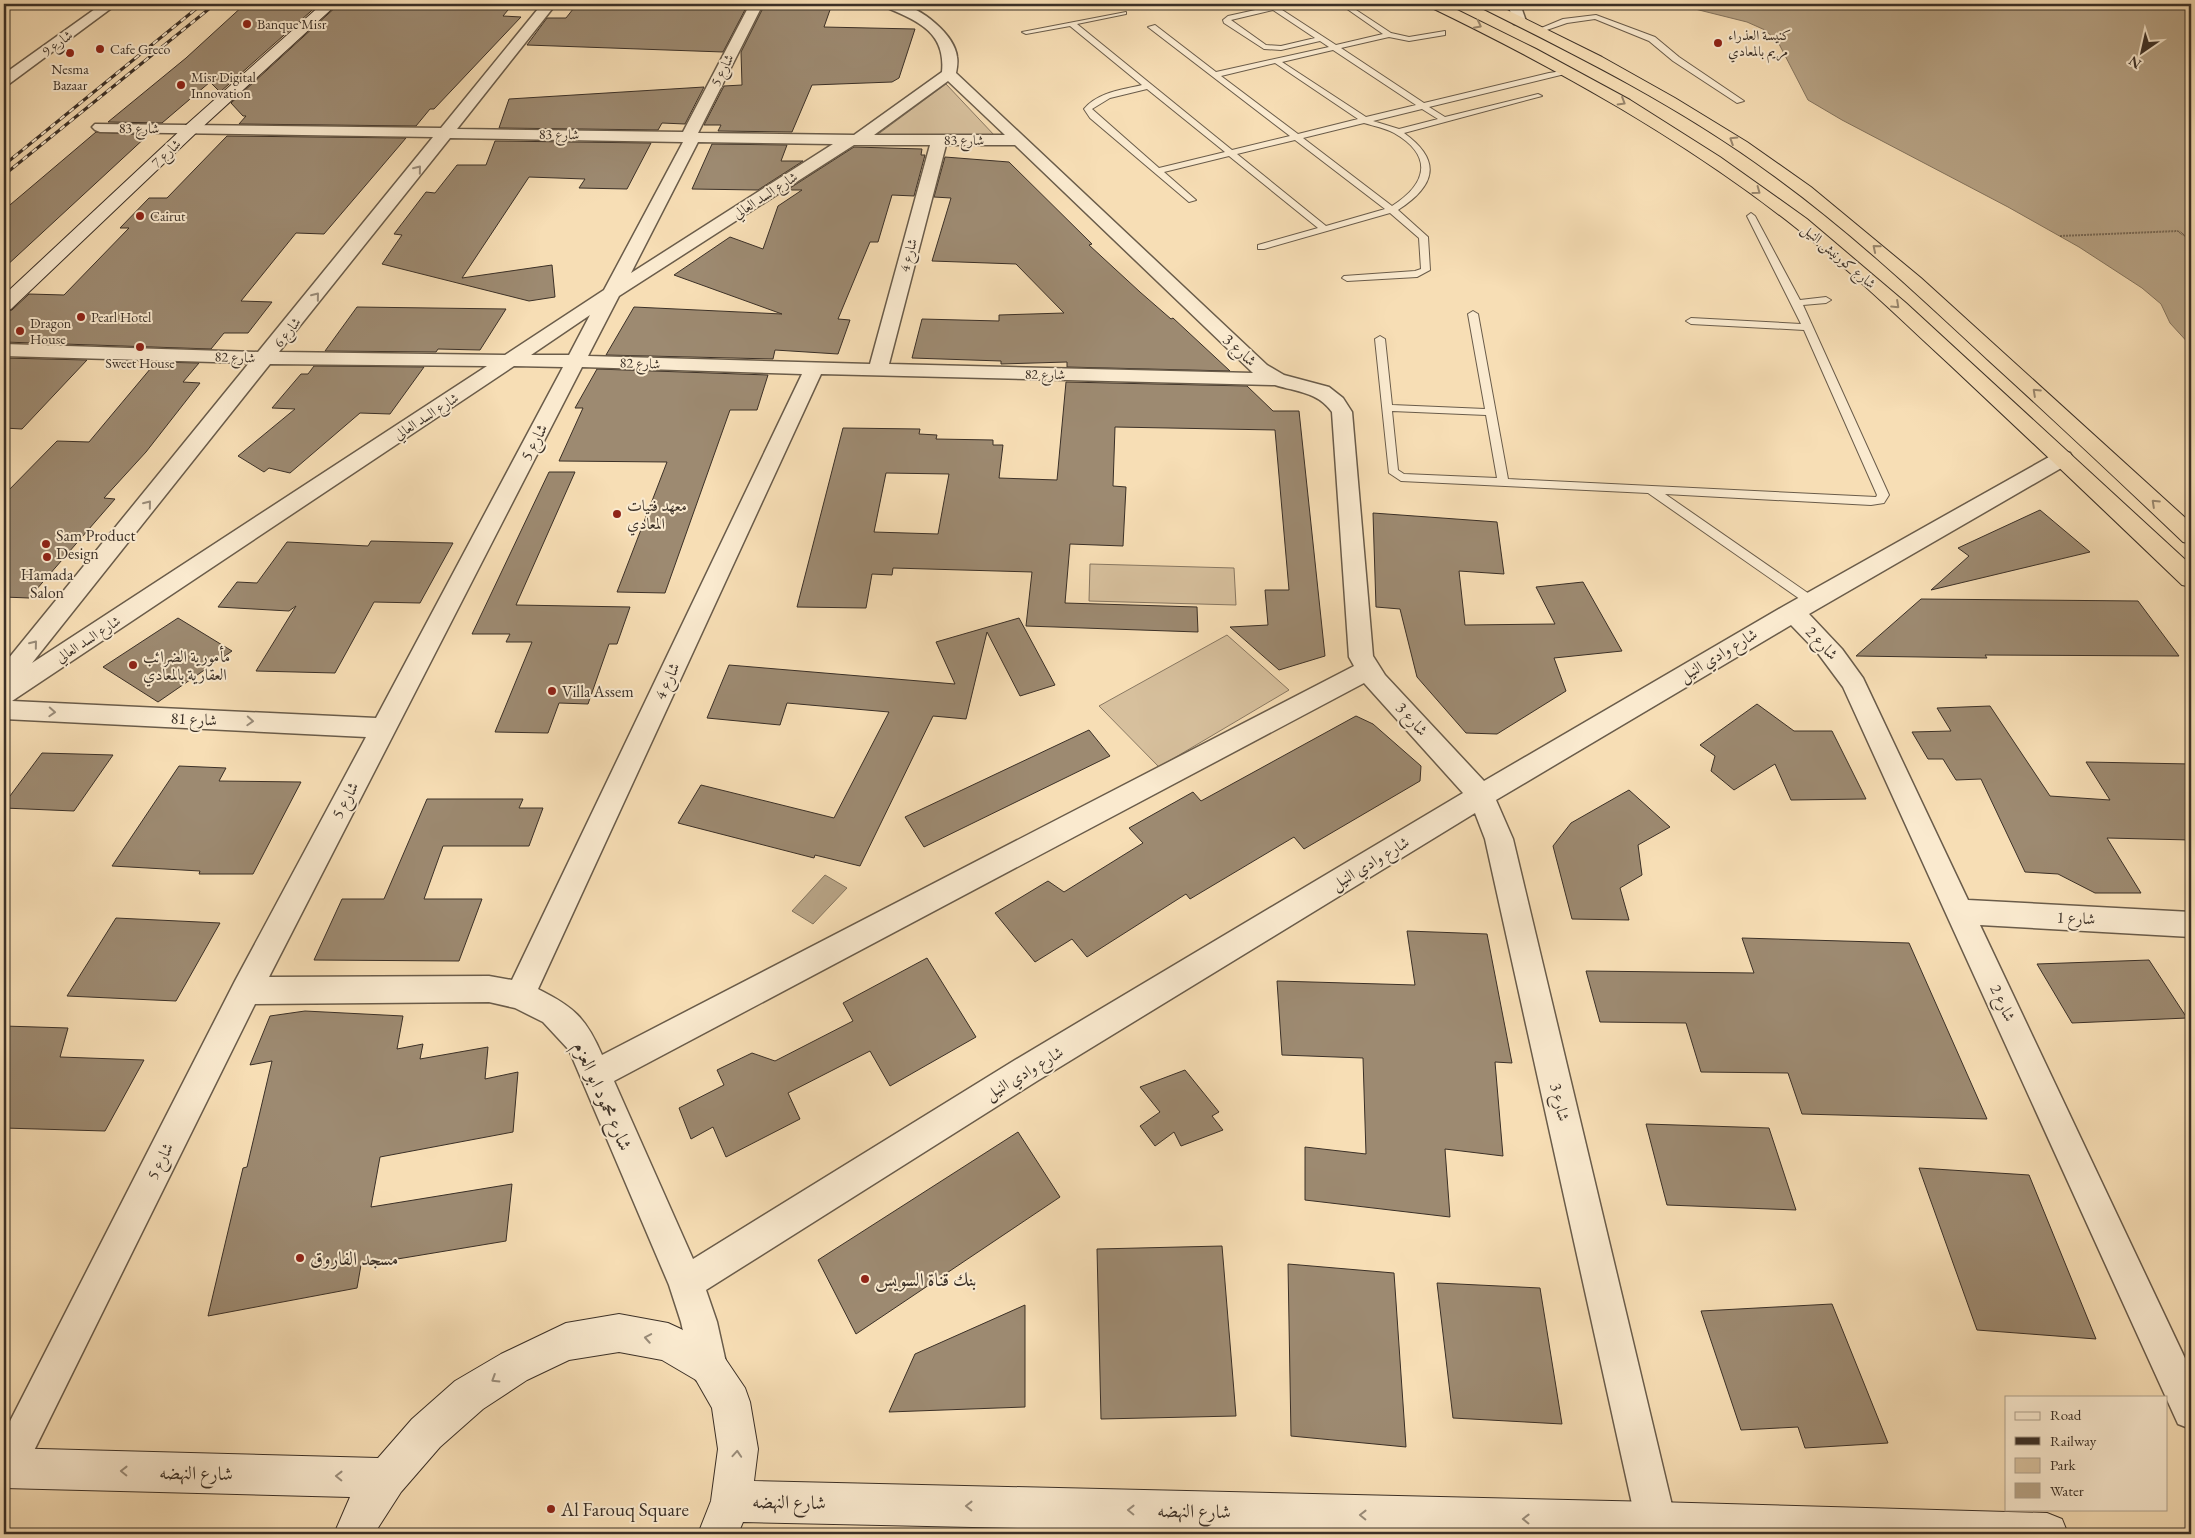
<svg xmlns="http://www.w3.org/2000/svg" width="2195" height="1538" viewBox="0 0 2195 1538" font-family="'EB Garamond',Amiri,serif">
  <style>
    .green { fill: #d7c09d; stroke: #897862 }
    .water { fill: #b7a385; stroke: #85755f }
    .building { fill: #9d8a71; stroke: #3b3027; fill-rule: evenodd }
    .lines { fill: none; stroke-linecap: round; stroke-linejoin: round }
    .lane-casing { stroke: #6a5c4a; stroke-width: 2 }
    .street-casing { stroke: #6a5c4a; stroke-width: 3 }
    .secondary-casing { stroke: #3b3027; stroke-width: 2 }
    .highway-casing { stroke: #3b3027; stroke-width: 2 }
    .path { stroke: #3b3027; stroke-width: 2; stroke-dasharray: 0.5 1; stroke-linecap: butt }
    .lane { fill: #faeacf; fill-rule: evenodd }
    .street { fill: #faeacf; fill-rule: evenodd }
    .secondary { fill: #faeacf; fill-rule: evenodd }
    .highway { fill: #f7deb5; fill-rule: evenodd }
    .rail-casing { stroke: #3b3027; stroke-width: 3 }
    .rail { stroke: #faeacf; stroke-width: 2; stroke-dasharray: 6; stroke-linecap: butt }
    .oneway { stroke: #99876e }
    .oneway2 { stroke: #9a8d7b }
    .poi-dot { fill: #8f2418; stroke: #faeacf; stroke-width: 2 }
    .labels { text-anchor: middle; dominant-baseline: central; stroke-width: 4; stroke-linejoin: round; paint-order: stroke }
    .far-poi-label { font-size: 14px; fill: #3b3027; stroke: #faeacf; text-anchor: start }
    .far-street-label { font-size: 14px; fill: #3b3027; stroke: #faeacf }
    .street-label { font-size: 16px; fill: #3b3027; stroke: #faeacf }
    .poi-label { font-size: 16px; fill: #3b3027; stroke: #faeacf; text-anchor: start }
    .near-street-label { font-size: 19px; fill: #3b3027; stroke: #faeacf }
    .near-poi-label { font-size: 19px; fill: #3b3027; stroke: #faeacf; text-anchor: start }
  </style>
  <rect width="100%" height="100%" fill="#f7deb5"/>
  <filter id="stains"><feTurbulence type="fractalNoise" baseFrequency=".004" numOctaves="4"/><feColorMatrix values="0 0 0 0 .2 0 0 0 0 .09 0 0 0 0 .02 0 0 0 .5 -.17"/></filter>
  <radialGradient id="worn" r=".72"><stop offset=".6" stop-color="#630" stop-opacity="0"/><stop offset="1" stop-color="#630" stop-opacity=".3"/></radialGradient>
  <g class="green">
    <path d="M946,84l49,52 -118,-1z"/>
    <path d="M1090,564l144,4 2,37 -147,-4z"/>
    <path d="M1227,635l62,55 -130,77 -60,-61z"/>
  </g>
  <g class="water">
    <path d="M1675,4h516v342l-21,-23 -9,-19 -19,-16 -63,-41 -71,-40 -166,-87 -34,-20 -30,-58 -13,-12 -18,-8z"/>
    <path d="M825,875l22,13 -34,36 -21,-13z"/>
  </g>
  <g class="building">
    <path d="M245,4h74l-99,88 -10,-10 -48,41 -54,-1 78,-64z"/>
    <path d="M339,4h174l-10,12 18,1 -87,92h-4l-14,17 -177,-2 7,-8h-3l-12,-13z"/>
    <path d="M577,4h171l-25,48 -196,-7 20,-27h19z"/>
    <path d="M765,4h39l27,3 -7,20 91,2 -16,49 -7,4 -80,3 -20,47 -74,-1 3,-6h-17l20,-39 18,-1 -1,-33z"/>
    <path d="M704,87l-19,37 -23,-1 -4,7 -159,-2 10,-29z"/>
    <path d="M96,132l52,3 -144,133v-58z"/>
    <path d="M227,136l179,2 -82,96 -28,-1 -55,68 31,1 -24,31h-24l-13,16 -207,-7v-29l8,-3 17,-16 35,1 65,-67h-9l29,-30h18z"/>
    <path d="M495,141l156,2 -24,46 -48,-1 6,-9 -56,-2 -67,101 90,-13 3,32 -26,4 -147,-37 20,-29 -8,-1 32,-42 9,1 22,-28h29z"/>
    <path d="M712,144l75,1 -6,16h22l-45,29 -66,-1z"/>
    <path d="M854,147l68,2 -1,6h4l-11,41 -22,-1 -14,47h-8l-32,77 12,1 -12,34 -63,-4 -2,9 -167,-4 28,-48 148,7 -108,-39 56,-38 33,12 15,-43 24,-16h-15z"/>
    <path d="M945,157l64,5 83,82 -3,1 51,47 31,27 2,-1 57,53 -163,-4v-5l-66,2v-3l-89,-3 10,-39 77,2v-6l65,-2 -48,-49 -84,-3 19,-63 -17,-1z"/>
    <path d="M357,307l149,2 -26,41 -42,-1 -2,3 -111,-1z"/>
    <path d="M4,358l83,2 -65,69 -18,-1z"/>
    <path d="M156,362l43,1 -16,19 17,1 -54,69 -42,46 11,1 -86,99 -25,-1v-102l53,-54 32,1z"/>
    <path d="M314,366l110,1 -34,47 -30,-1 -70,60 -21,-5 -5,4 -26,-16 57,-47 -23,-1 29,-34h7z"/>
    <path d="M597,369l171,6 -11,35h-27l-65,183 -48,-1 50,-130 -108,-1 24,-53h-8z"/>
    <path d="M1066,382l181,4 26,25h26l26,245 -46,14 -49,-43 38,-2 -3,-35h24l-14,-160 -160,-3 -2,59 13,1 -3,59 -53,-2 -5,59 132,4 1,25 -172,-6 6,-54 -139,-4 -1,7 -20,-1 -6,34 -69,-1 46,-179 77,1 -1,5 18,1 -1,4 57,1v5h10l-4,33 58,2zM886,473l63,1 -11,60 -64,-2z"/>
    <path d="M549,472h26l-59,133 114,2 -13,37h-8l-21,60 -29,-1 -11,30 -53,-1 37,-90h-26l4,-8h-38z"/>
    <path d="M2040,510l50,42 -159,38 38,-34 -11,-8z"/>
    <path d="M1373,513l124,9 7,52 -45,-3 6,54 90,-1 -19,-37 47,-5 39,69 -68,7 12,33 -69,43 -31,-1 -49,-56 -17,-68 -24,-2z"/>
    <path d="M371,541l82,2 -33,60 -46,-1 -39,71 -79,-2 40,-65 -7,5 -71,-4 19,-25 20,1 30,-41 81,4z"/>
    <path d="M1921,599l217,2 41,55 -194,-1 2,3 -131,-2z"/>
    <path d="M178,618l54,33 -74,51 -55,-35z"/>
    <path d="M1019,618l36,67 -35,11 -33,-64 -21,87 -33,-3 -73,150 -45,-11 -1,3 -136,-35 23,-38 133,33 55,-106 -102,-9 -7,22 -73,-7 22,-53 226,19 -19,-42z"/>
    <path d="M1757,704l37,27h38l34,68 -75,1 -16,-36 -41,26 -23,-19 4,-15 -15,-11z"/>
    <path d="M1990,706l60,90 60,4 -24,-38 105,2v76l-84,-2 34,55h-46l-37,-19 -33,-2 -44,-93 -25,1 -13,-21h-15l-16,-27 39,-1 -14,-23z"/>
    <path d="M1356,716l17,8 48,42 -1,15 -116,68 -10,-12 -104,62 -4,-5 -99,63 -15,-18 -37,23 -40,-49 53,-32 16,11 79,-49 -14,-15 64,-36 8,9z"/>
    <path d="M1089,730l21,26 -186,91 -19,-30z"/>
    <path d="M42,753l71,2 -39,56 -70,-3v-4z"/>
    <path d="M179,766l47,2 -7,13 82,1 -48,92h-54l1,-3 -88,-5z"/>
    <path d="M1629,790l41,37 -32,18 4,30 -22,13 9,32 -57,-1 -19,-73 18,-23z"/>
    <path d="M427,799h96l-4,9h24l-14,38h-86l-19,53h58l-23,62 -145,-1 28,-61h42z"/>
    <path d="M116,918l104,5 -44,78 -109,-5z"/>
    <path d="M1407,931l80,3 25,129 -17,-1 8,94 -58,-7 5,68 -145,-17v-53l61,7 -3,-96 -81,-3 -5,-74 138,4z"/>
    <path d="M1742,938l167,5 78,176 -185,-5 -14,-41 -87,-1 -15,-49 -86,-1 -14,-51 168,2z"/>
    <path d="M927,958l49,79 -86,49 -20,-35 -82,42 12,26 -74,38 -13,-30 -22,12 -12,-31 45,-23 -7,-15 35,-17 23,8 78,-40 -10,-18z"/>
    <path d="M2149,960l38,58 -115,5 -35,-59z"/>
    <path d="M305,1011l98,5 -6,33 26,-5 -3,15 68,-12 -3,32 33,-7 -5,60 -133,25 -9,50 141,-23 -6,57 -145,24 -4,23 -149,28 35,-148 4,-1 25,-106 -22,4 20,-49z"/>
    <path d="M4,1026l64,2 -8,29 84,3 -39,71 -101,-3z"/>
    <path d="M1185,1070l34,42 -7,4 11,14 -42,16 -7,-14 -19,14 -15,-20 20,-14 -20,-25z"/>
    <path d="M1646,1124l123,4 27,82 -129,-5z"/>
    <path d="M1018,1132l42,65 -204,137 -38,-74z"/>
    <path d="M1919,1168l110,7 67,164 -119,-9z"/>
    <path d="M1222,1246l14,170 -135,3 -4,-170z"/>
    <path d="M1288,1264l106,9 12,174 -115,-11z"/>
    <path d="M1437,1283l103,5 22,136 -109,-6z"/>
    <path d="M1832,1304l56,139 -83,5 -7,-21 -57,3 -40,-119z"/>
    <path d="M1025,1305v102l-136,5 26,-58z"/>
  </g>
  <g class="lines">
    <defs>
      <g id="lane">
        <path d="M1266,4h7l63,41 47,-11 -43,-30h7l44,29 18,4 36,-6v4l-36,6 -20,-4 -48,11 83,55 125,-30 20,-3 4,2 -144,35 16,10 93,-23 4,2 -138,37c39,28 31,53 -6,77l30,27 2,33 -13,7 -70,4 -5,-3 2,-2 71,-5 6,-2 -2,-31 -29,-25 -126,36h-6v-4l60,-17 -89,-72 -65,16 32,28 -7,2 -99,-84 -6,-9c14,-17 38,-19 58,-24l-72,-59 -44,8 -4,-2 104,-20v2l-49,10 155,126 58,-14 -142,-109 7,-2 61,47 113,-25 -9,-6 -39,9 -17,-1 -40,-26 -1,-3 5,-4 41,-9zM1273,10l42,28 -34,8 -15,-1 -35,-25zM1333,50l83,55 -50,12 -84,-55zM1275,63l83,56 -60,15 -77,-58zM1147,89l78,63 -66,16 -67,-59 18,-11zM1422,109l16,10 -39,10 -26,-8zM1364,123c10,3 21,5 30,10 40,23 33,51 -2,73l-89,-68zM1295,140l90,69 -59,17 -89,-72z"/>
        <path d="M1596,15l59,22 24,20 65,44 -7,2 -64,-42 -24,-20 -54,-22 -28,4 -29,10 -4,-2 29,-12z"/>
        <path d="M1751,213l4,3 45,84 26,-3 5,3 -5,3 -23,2 86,190 -5,8 -13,2 -206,-11 150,104 2,3 -2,3h-8l-159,-111 -247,-12 -12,-8 -14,-134 5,-3 5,3 7,66 93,4 -17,-95 5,-3 5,3 30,165 368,18 1,-2 -73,-165 -113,-6 -5,-3 5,-3 110,6 -54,-108zM1392,411l94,4 11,63 -93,-4 -6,-4z"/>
      </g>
      <g id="street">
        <path d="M102,4h15l-108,80 -5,1v-11z"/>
        <path d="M542,4h14l-99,125 226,3 67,-128h13l-65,129 156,2 88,-63c4,-40 -24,-51 -57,-65l-1,-3c5,0 10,-1 15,0 22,3 56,31 58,53 1,5 0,11 -1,16l311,292 17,10 45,12 14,11 9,14 21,244 12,19 99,106 300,-175 272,-153 7,-2 7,2 3,5 -3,5 -261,151 33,35 21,29 105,222 223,12v25l-211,-12 211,446v58l-13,-5 -335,-737 -26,-35 -26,-27 -295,175 17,39 163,683 -6,12h-28l-6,-12 -151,-683 -10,-26 -438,268 -331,209 11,32 10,45 -5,13 -13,5 -13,-5 -5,-13 -10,-45 -12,-37 -100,-235 -26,-28 -28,-14 -26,-6 -234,2 -236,477 -15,5v-53l231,-452 131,-244 -362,-18v-55l245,-301 -245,-7v-12l254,8 175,-215 -333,-5 -5,-2 -3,-3 3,-3 346,4zM948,81l57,54h-131zM450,138l233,4 -79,148 -99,65 -226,-3zM698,142l135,2 -202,129zM854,145h76l-60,219 -282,-8 31,-60zM946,145h69l238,228 -364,-9zM590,315l-21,40h-38zM270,364l217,2 -455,297zM514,366l49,1 -187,351 -364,-17zM582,367l220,7 -290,606 -23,-4 -220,1zM821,374l454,11c22,7 43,7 57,27l17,245 5,9 -752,389c-16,-37 -28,-48 -64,-66zM1364,683l99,110 -448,267 -322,199 -79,-178z"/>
        <path d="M1508,4h12l6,17 -2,3h-10z"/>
      </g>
      <g id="secondary">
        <path d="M322,4h15l-140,128 -186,177 -7,2v-16l181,-169z"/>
        <path d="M619,1314l49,9 13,6 41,25 23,34 5,14 8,47 -4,32 902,21 391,11 15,6 6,15h-770l-555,-12 -5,12h-40l13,-33 7,-52 -6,-41 -16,-28 -34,-20 -43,-8 -50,8 -42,20 -44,29 -43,38 -39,45 -27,42h-40l16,-37 -346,-9v-40l374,10 34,-39 43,-38 46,-27 65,-31z"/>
      </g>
      <g id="highway">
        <path d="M1428,4h17l91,45 94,51 90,57 87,62 99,84 285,262v22l-9,-2c-77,-74 -155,-148 -233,-221 -50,-46 -100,-95 -154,-137 -112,-88 -237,-158 -365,-220z"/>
        <path d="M1478,4h17l107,53 73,41 72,44 64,45 110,91 270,245v21l-8,-2c-65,-62 -130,-123 -196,-183 -70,-65 -139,-130 -217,-186 -90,-66 -190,-116 -290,-166z"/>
      </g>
    </defs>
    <use href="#lane" class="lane-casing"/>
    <use href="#street" class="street-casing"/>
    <use href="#secondary" class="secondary-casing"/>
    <use href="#highway" class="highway-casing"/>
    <path class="path" d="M2060,236l118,-5 13,9"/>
    <use href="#lane" class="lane"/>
    <use href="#street" class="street"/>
    <use href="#secondary" class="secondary"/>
    <use href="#highway" class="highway"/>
    <defs>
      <g id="rail">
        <path d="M4,165l198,-161"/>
        <path d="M4,175l211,-171"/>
      </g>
    </defs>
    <use href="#rail" class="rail-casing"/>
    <use href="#rail" class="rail"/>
  </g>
  <defs><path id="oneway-chevron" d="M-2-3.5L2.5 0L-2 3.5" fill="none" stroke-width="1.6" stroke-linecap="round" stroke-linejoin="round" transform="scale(1.25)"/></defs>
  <g class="oneway">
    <use href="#oneway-chevron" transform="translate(1478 25) rotate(27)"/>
    <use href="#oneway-chevron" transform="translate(1622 102) rotate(31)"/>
    <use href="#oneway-chevron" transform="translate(1733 140) rotate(-148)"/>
    <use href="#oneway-chevron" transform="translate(1757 191) rotate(36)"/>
    <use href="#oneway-chevron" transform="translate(1876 248) rotate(-140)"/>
    <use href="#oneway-chevron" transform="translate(1896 305) rotate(43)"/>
    <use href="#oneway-chevron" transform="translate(2036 392) rotate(-137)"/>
    <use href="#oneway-chevron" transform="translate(2155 503) rotate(-137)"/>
  </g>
  <g class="oneway2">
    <use href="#oneway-chevron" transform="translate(418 169) rotate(-51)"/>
    <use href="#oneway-chevron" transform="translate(316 296) rotate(-51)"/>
    <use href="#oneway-chevron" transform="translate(148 504) rotate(-51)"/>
    <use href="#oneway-chevron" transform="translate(34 644) rotate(-51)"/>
    <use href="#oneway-chevron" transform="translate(52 712) rotate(3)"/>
    <use href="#oneway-chevron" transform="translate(250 721) rotate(3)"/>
    <use href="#oneway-chevron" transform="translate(648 1338) rotate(-170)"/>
    <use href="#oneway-chevron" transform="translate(495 1379) rotate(148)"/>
    <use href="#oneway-chevron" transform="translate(737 1454) rotate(-86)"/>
    <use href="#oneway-chevron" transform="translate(124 1471) rotate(-179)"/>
    <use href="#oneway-chevron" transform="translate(339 1476) rotate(-179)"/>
    <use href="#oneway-chevron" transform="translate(969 1506) rotate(-179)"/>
    <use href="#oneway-chevron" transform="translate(1131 1510) rotate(-179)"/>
    <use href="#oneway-chevron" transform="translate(1363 1515) rotate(-179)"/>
    <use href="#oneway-chevron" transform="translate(1526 1519) rotate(-179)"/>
  </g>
  <g class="poi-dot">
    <circle cx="247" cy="24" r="5"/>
    <circle cx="1718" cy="43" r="5"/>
    <circle cx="100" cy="49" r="5"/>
    <circle cx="70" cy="53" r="5"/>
    <circle cx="181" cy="85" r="5"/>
    <circle cx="140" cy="216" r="5"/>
    <circle cx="81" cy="317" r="5"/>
    <circle cx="20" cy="331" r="5"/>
    <circle cx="140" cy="347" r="5"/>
    <circle cx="617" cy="514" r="5"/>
    <circle cx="46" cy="544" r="5"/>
    <circle cx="47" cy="557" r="5"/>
    <circle cx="133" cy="665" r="5"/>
    <circle cx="552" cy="691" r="5"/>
    <circle cx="300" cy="1258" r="5"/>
    <circle cx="865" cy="1279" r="5"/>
    <circle cx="551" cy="1509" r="5"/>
  </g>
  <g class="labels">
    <g class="far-poi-label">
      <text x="257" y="24">Banque Misr</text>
      <text x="1728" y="35">كنيسة العذراء<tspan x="1728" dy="16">مريم بالمعادي</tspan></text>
      <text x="110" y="49">Cafe Greco</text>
      <text x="70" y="69" text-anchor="middle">Nesma<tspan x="70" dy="16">Bazaar</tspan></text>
      <text x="191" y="77">Misr Digital<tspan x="191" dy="16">Innovation</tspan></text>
      <text x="150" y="216">Cairut</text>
      <text x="91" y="317">Pearl Hotel</text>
      <text x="30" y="323">Dragon<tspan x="30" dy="16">House</tspan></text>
      <text x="140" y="363" text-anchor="middle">Sweet House</text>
    </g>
    <g class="far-street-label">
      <text transform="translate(57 43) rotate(-36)">شارع 9</text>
      <text transform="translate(722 70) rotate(-63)">شارع 5</text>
      <text transform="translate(139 128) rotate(1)">شارع 83</text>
      <text transform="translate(559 134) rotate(1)">شارع 83</text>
      <text x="964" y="140">شارع 83</text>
      <text transform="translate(166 153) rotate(-43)">شارع 7</text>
      <text transform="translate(765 195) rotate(-33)">شارع السد العالي</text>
      <text transform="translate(908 255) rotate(-75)">شارع 4</text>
      <text transform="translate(1839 256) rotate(40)">شارع كورنيش النيل</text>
      <text transform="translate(287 332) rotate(-51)">شارع 6</text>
      <text transform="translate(235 357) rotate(2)">شارع 82</text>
      <text transform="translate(640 363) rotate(2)">شارع 82</text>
      <text transform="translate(1045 374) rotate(1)">شارع 82</text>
      <text transform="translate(426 416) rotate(-33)">شارع السد العالي</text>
      <text transform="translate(88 639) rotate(-33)">شارع السد العالي</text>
    </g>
    <g class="street-label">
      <text transform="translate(1240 350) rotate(43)">شارع 3</text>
      <text transform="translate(534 442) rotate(-62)">شارع 5</text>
      <text transform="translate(1822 643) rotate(47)">شارع 2</text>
      <text transform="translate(1718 655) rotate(-31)">شارع وادي النيل</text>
      <text transform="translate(667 681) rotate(-65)">شارع 4</text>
      <text transform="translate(194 719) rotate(3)">شارع 81</text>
      <text transform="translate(1412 719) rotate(48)">شارع 3</text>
      <text transform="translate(345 800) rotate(-62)">شارع 5</text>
      <text transform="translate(1370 863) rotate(-31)">شارع وادي النيل</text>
      <text transform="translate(2076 918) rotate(3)">شارع 1</text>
      <text transform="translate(2003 1003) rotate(65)">شارع 2</text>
      <text transform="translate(1024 1073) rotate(-31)">شارع وادي النيل</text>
      <text transform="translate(1560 1102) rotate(77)">شارع 3</text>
      <text transform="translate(160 1161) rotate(-63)">شارع 5</text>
    </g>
    <g class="poi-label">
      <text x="627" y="505">معهد فتيات<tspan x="627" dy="18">المعادي</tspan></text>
      <text x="56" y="535">Sam Product<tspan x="56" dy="18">Design</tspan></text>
      <text x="47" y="574" text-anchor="middle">Hamada<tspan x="47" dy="18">Salon</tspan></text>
      <text x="143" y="656">مأمورية الضرائب<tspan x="143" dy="18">العقارية بالمعادي</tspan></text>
      <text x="562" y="691">Villa Assem</text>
    </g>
    <g class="near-street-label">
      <text transform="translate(603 1096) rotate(66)">شارع محمود ابو العزم</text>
      <text transform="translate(196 1473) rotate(1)">شارع النهضه</text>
      <text transform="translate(789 1502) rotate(1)">شارع النهضه</text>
      <text transform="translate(1194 1511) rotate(1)">شارع النهضه</text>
    </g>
    <g class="near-poi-label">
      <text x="310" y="1258">مسجد الفاروق</text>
      <text x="875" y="1279">بنك قناة السويس</text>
      <text x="561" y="1509">Al Farouq Square</text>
    </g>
  </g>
  <rect width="2195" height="1538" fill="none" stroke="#f7deb5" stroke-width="20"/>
  <rect x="5" y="5" width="2185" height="1528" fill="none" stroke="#3b3027" stroke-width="2.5"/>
  <rect x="10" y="10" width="2175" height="1518" fill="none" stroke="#3b3027"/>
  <rect x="2005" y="1396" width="162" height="115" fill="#faeacf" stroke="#aea08c"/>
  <rect x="2015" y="1412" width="25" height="8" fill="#faeacf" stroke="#aea08c"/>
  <text x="2050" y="1420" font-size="15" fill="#3b3027">Road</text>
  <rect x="2015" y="1437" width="25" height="8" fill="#3b3027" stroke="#aea08c"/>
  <text x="2050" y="1446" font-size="15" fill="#3b3027">Railway</text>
  <rect x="2015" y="1458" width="25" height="15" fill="#d7c09d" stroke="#aea08c"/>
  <text x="2050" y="1470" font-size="15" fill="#3b3027">Park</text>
  <rect x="2015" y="1483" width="25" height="15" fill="#b7a385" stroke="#aea08c"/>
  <text x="2050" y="1496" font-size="15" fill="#3b3027">Water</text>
  <g transform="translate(2142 52) rotate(214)" stroke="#faeacf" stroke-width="4" paint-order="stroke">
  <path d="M0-4L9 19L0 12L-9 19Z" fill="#3b3027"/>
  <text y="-8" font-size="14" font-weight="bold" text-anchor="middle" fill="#3b3027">N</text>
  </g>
  <rect width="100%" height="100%" filter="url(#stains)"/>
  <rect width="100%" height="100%" fill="url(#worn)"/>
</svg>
